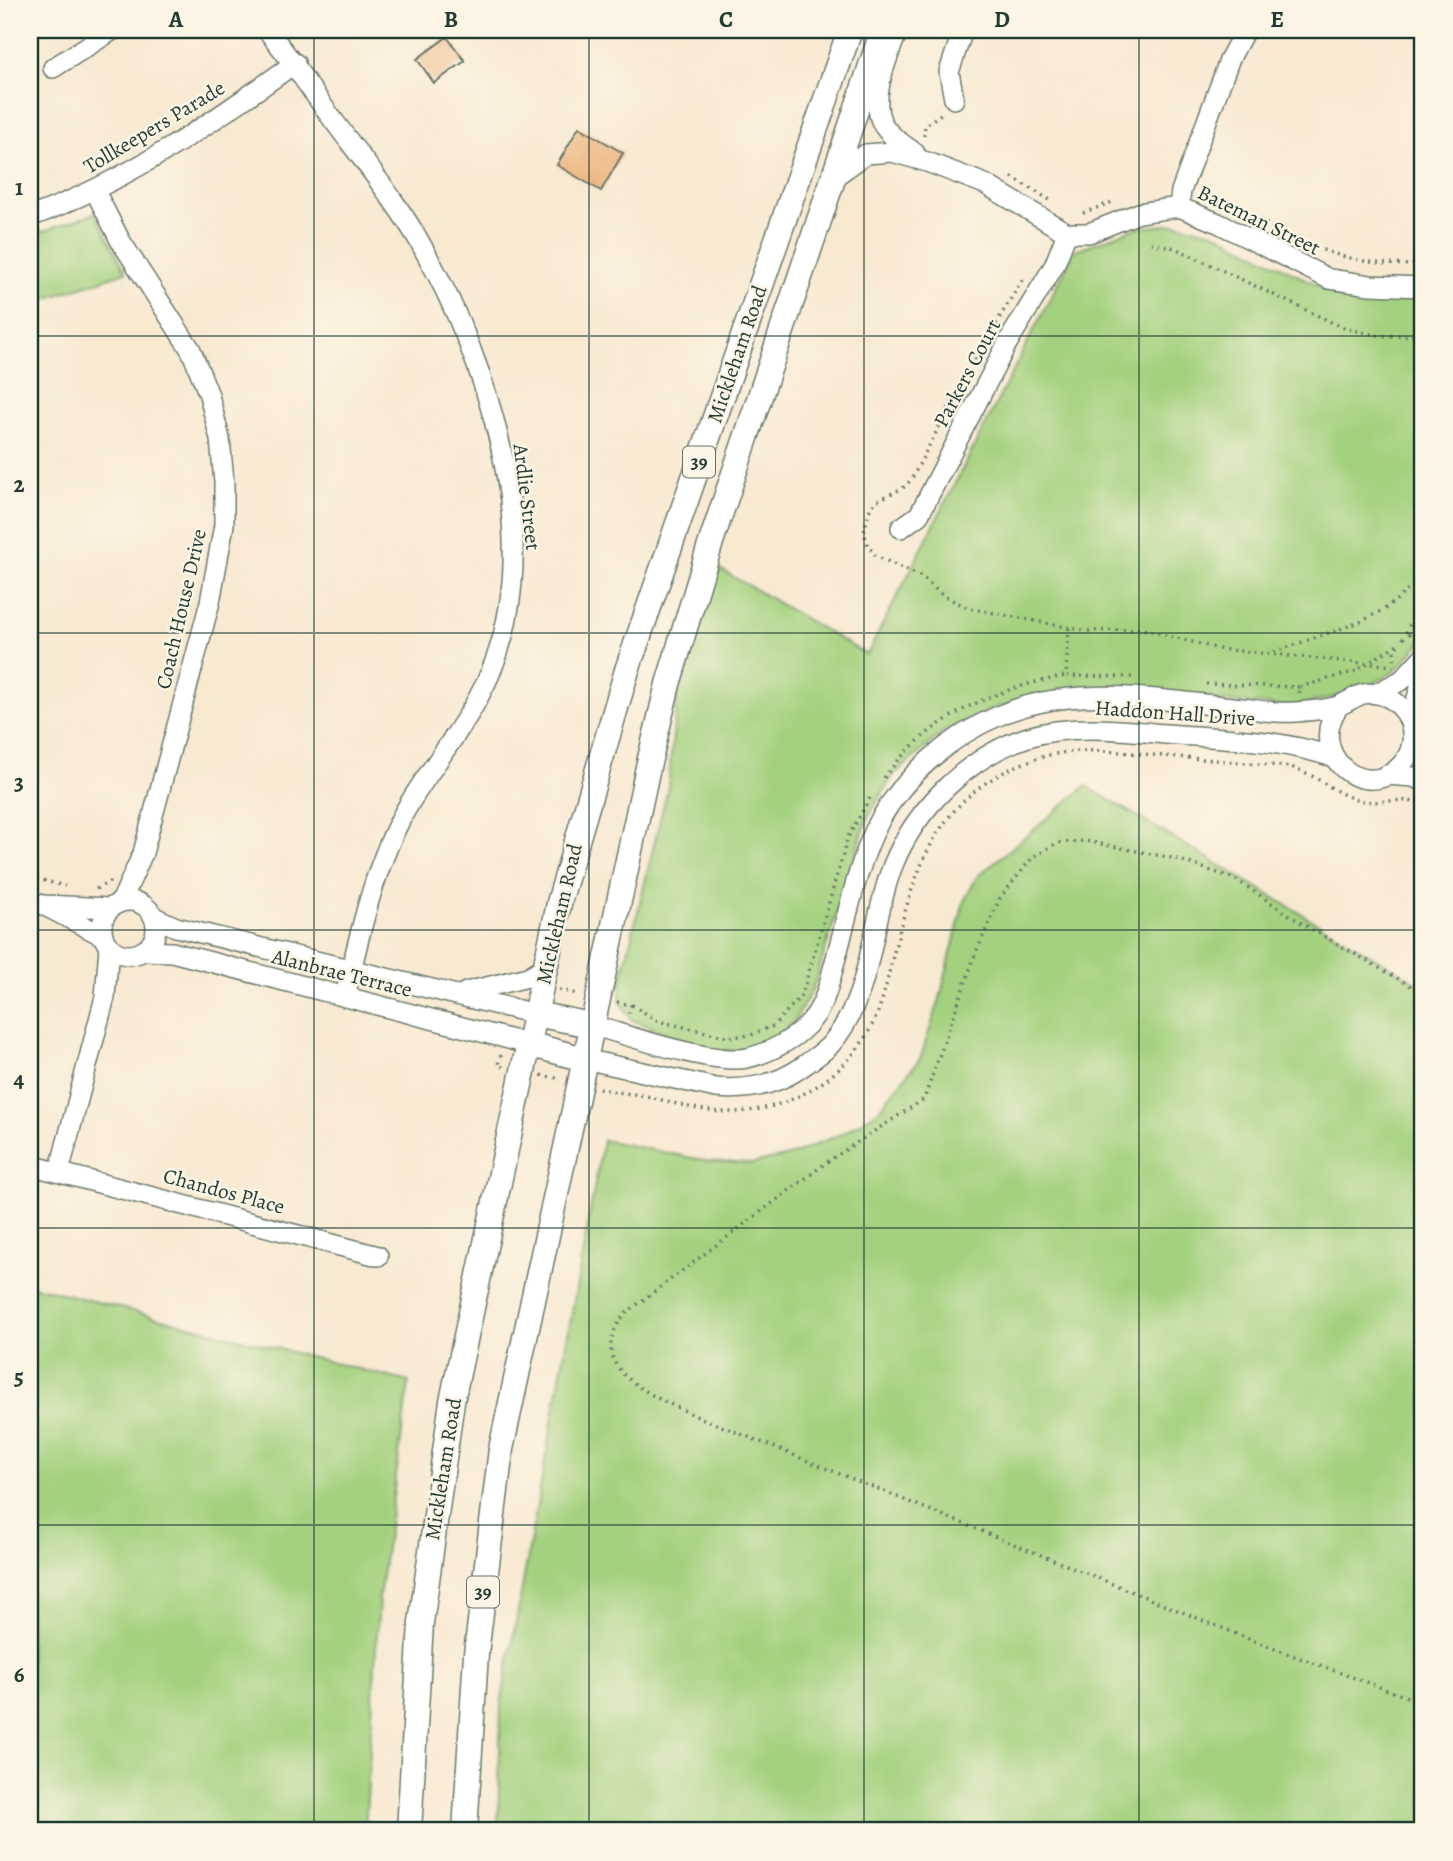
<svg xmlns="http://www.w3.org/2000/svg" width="1453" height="1861" viewBox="0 0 1453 1861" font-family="Alegreya,serif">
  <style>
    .green { fill: #a4d17f; stroke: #62875a; stroke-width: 2 }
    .building { fill: #edb680 }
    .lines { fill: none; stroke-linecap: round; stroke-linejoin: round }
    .minor-casing { stroke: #6b796b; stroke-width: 22 }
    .major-casing { stroke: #6b796b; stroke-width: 27 }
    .path { stroke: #6b796b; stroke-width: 3.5; stroke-dasharray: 2 5; stroke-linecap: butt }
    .minor { stroke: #fff; stroke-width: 19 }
    .major { stroke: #fff; stroke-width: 24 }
    .grid { fill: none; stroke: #1f3d34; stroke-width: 2; stroke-opacity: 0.55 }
    .labels { text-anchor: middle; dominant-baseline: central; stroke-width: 5; stroke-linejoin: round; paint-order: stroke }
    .shield { fill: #fcf5e5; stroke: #617469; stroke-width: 2 }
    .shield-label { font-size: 19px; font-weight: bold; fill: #1f3d34 }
    .street-label { font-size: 21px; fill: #1f3d34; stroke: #fcf5e5 }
    .neatline { fill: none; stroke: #1f3d34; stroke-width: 2.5 }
    .grid-label { font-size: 23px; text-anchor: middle; font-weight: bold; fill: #1f3d34 }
  </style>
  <rect width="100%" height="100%" fill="#fcf5e5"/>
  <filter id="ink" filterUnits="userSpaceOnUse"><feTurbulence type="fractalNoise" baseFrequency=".0143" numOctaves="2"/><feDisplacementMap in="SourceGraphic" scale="14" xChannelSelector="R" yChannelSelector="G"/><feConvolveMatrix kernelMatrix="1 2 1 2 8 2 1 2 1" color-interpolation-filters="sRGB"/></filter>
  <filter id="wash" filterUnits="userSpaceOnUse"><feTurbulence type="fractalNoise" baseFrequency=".00686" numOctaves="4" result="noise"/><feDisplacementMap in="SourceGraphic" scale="28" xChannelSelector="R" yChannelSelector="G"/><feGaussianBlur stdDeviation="1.57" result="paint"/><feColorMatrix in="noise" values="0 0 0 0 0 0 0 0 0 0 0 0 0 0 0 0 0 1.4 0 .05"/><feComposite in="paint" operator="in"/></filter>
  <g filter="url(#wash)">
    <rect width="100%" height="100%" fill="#f8e9d1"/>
    <g class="green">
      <path d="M95,213l31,59 -96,32v-68z"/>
      <path d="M1176,224l38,8 107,55 42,8 60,4v341l-28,31 -21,12 -39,14 -46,10 -168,-15 -124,15 -55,26 -48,42 -26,41 -55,172 -19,34 -25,19 -30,10h-27l-80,-31 -12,-19 2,-24 46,-190 9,-92 43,-126 147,86 208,-405 61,-22z"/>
      <path d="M1086,786l337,200v845h-925l3,-126 102,-565 104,21 45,3 40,-9 51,-22 35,-22 42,-52 19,-57 25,-101 13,-24z"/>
      <path d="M30,1285l379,97 -30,216 -14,233h-335z"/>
    </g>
    <g id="blocks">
      <g class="building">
        <path d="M447,37l18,24 -31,22 -17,-24z"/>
        <path d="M579,127l44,26 -22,38 -44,-26z"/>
      </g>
    </g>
  </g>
  <g filter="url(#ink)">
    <use href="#blocks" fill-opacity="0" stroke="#6b796b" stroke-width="2"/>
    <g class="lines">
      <defs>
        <g id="minor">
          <path d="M267,30c19,22 34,46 51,69 33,47 71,91 100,140 67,117 126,289 77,422 -19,53 -57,95 -86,143 -34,58 -49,128 -64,193"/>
          <path d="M898,30c-9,25 -29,66 -16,93 7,13 21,21 33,30"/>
          <path d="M53,68l60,-38"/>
          <path d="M954,99l-5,-27 14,-42"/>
          <path d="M834,177l32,-23 26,-2 35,10 58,22 82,49h22l50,-20 40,-6 39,16 111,56 41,6 53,2"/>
          <path d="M95,191l25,49 71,110 18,45 11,44 4,43v43l-14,77 -67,251 -22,49"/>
          <path d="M1179,207l2,-16 49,-133 15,-28"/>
          <path d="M30,217c98,-36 180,-93 265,-154"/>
          <path d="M901,528l18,-13 89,-173 46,-76 13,-33"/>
          <path d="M1377,693l25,-13 21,-23"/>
          <path d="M1410,721l13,-43"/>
          <path d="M1387,775l26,2 10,4"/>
          <circle cx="129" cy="928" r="27"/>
          <path d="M30,902l13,3 67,3"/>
          <path d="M47,907l56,29"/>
          <path d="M154,917l22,10 359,87"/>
          <path d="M144,951l28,1 356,92"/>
          <path d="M466,992l62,-15 18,-11"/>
          <path d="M591,1025c36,10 122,40 156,33 23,-5 53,-21 67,-41 13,-17 17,-42 23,-63 12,-45 21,-92 43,-134 25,-45 71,-84 118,-104 73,-33 159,-16 236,-9 20,2 42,7 61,5 13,-1 30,-2 43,-6 14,-5 22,-16 39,-12 33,6 47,47 24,71 -36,40 -97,-12 -62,-59"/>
          <path d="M584,1059l132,29c33,3 64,-4 90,-24 8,-6 18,-12 25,-20 42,-49 39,-120 62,-179 23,-57 76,-109 135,-128 43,-13 93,-7 137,-3 57,4 114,5 168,23"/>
          <path d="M30,1165l348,91"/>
          <path d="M59,1172l46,-175 4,-50"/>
        </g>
        <g id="major">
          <path d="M535,1014l56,11"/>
          <path d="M528,1044l56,15"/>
          <path d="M409,1831l12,-208 31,-222 108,-502 67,-229 223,-640"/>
          <path d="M465,1831l11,-177 25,-205 147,-682 20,-83 43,-142 172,-512"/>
        </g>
      </defs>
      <use href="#minor" class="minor-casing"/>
      <use href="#major" class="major-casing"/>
      <g class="path">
        <path d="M924,136l1,-11 19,-13"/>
        <path d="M1012,177l38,23"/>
        <path d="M1202,195c29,5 49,21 74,34 46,25 95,39 147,35"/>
        <path d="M1083,213l32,-12"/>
        <path d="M1151,243l24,5 171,81 35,7 42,-1"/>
        <path d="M1022,280l-50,84 -61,116 -8,8 -27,13 -7,10 -5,21 4,14 8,10 46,21 20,18 26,13 119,23 56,-2 76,20 174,17"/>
        <path d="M1069,628l-3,48 69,1"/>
        <path d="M1403,639l20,-43"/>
        <path d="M1403,639l20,-16"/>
        <path d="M1274,652l86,-30 28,-15 35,-30"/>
        <path d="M1206,684l94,3 -1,6"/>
        <path d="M1300,687l56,-16 43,-28 -5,8 1,11"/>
        <path d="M884,778c44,-60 110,-90 182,-102"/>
        <path d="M30,877l35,9"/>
        <path d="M96,889l15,-8"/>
        <path d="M559,990l20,4"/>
        <path d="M1423,993l-120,-69 -68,-45 -58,-20 -91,-18 -29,2 -25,15 -32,40 -25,57 -51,144 -94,61 -203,152c-49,55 25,84 67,103l565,228 164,60"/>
        <path d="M617,1002l14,3 -3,13"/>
        <path d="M632,1005l26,16 70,16 23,-2 22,-9 29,-31 46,-158 23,-41"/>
        <path d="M501,1055l-3,10 5,2"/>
        <path d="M541,1075l20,4"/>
        <path d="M599,1088c16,5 31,5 47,8 26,6 51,15 78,16 64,2 126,-35 152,-95 8,-19 12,-41 17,-61 23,-89 43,-162 139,-196 43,-15 88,-8 131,-4 43,3 85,7 127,11 27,7 44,27 69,33 22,6 43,-6 64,6"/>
      </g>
      <use href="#minor" class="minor"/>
      <use href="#major" class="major"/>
    </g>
  </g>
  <path class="grid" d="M314,30v1801M589,30v1801M864,30v1801M1139,30v1801M30,336h1393M30,633h1393M30,930h1393M30,1228h1393M30,1525h1393"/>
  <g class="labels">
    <g class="shield">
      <rect x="683" y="446.5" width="32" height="31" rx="5"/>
      <rect x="467" y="1576.5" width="32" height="31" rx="5"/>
    </g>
    <g class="shield-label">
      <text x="699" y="462">39</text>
      <text x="483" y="1592">39</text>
    </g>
    <g class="street-label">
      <text transform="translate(154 127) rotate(-31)">Tollkeepers Parade</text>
      <text transform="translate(1259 220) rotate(26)">Bateman Street</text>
      <text transform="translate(737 354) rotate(-71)">Mickleham Road</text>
      <text transform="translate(967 373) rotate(-62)">Parkers Court</text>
      <text transform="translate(527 497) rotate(83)">Ardlie Street</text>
      <text transform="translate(181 609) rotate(-77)">Coach House Drive</text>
      <text transform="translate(1175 713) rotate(4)">Haddon Hall Drive</text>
      <text transform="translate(559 914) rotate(-77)">Mickleham Road</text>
      <text transform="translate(342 973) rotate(14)">Alanbrae Terrace</text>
      <text transform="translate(224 1191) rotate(15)">Chandos Place</text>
      <text transform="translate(443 1469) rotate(-81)">Mickleham Road</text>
    </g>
  </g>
  <rect width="1453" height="1861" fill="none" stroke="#fcf5e5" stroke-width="77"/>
  <rect x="38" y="38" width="1376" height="1784" class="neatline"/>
  <g class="grid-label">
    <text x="176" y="27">A</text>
    <text x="451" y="27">B</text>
    <text x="726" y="27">C</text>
    <text x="1002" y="27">D</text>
    <text x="1277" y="27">E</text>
    <text x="19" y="195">1</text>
    <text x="19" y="492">2</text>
    <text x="19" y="790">3</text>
    <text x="19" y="1087">4</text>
    <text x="19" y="1384">5</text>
    <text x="19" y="1682">6</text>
  </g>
</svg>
